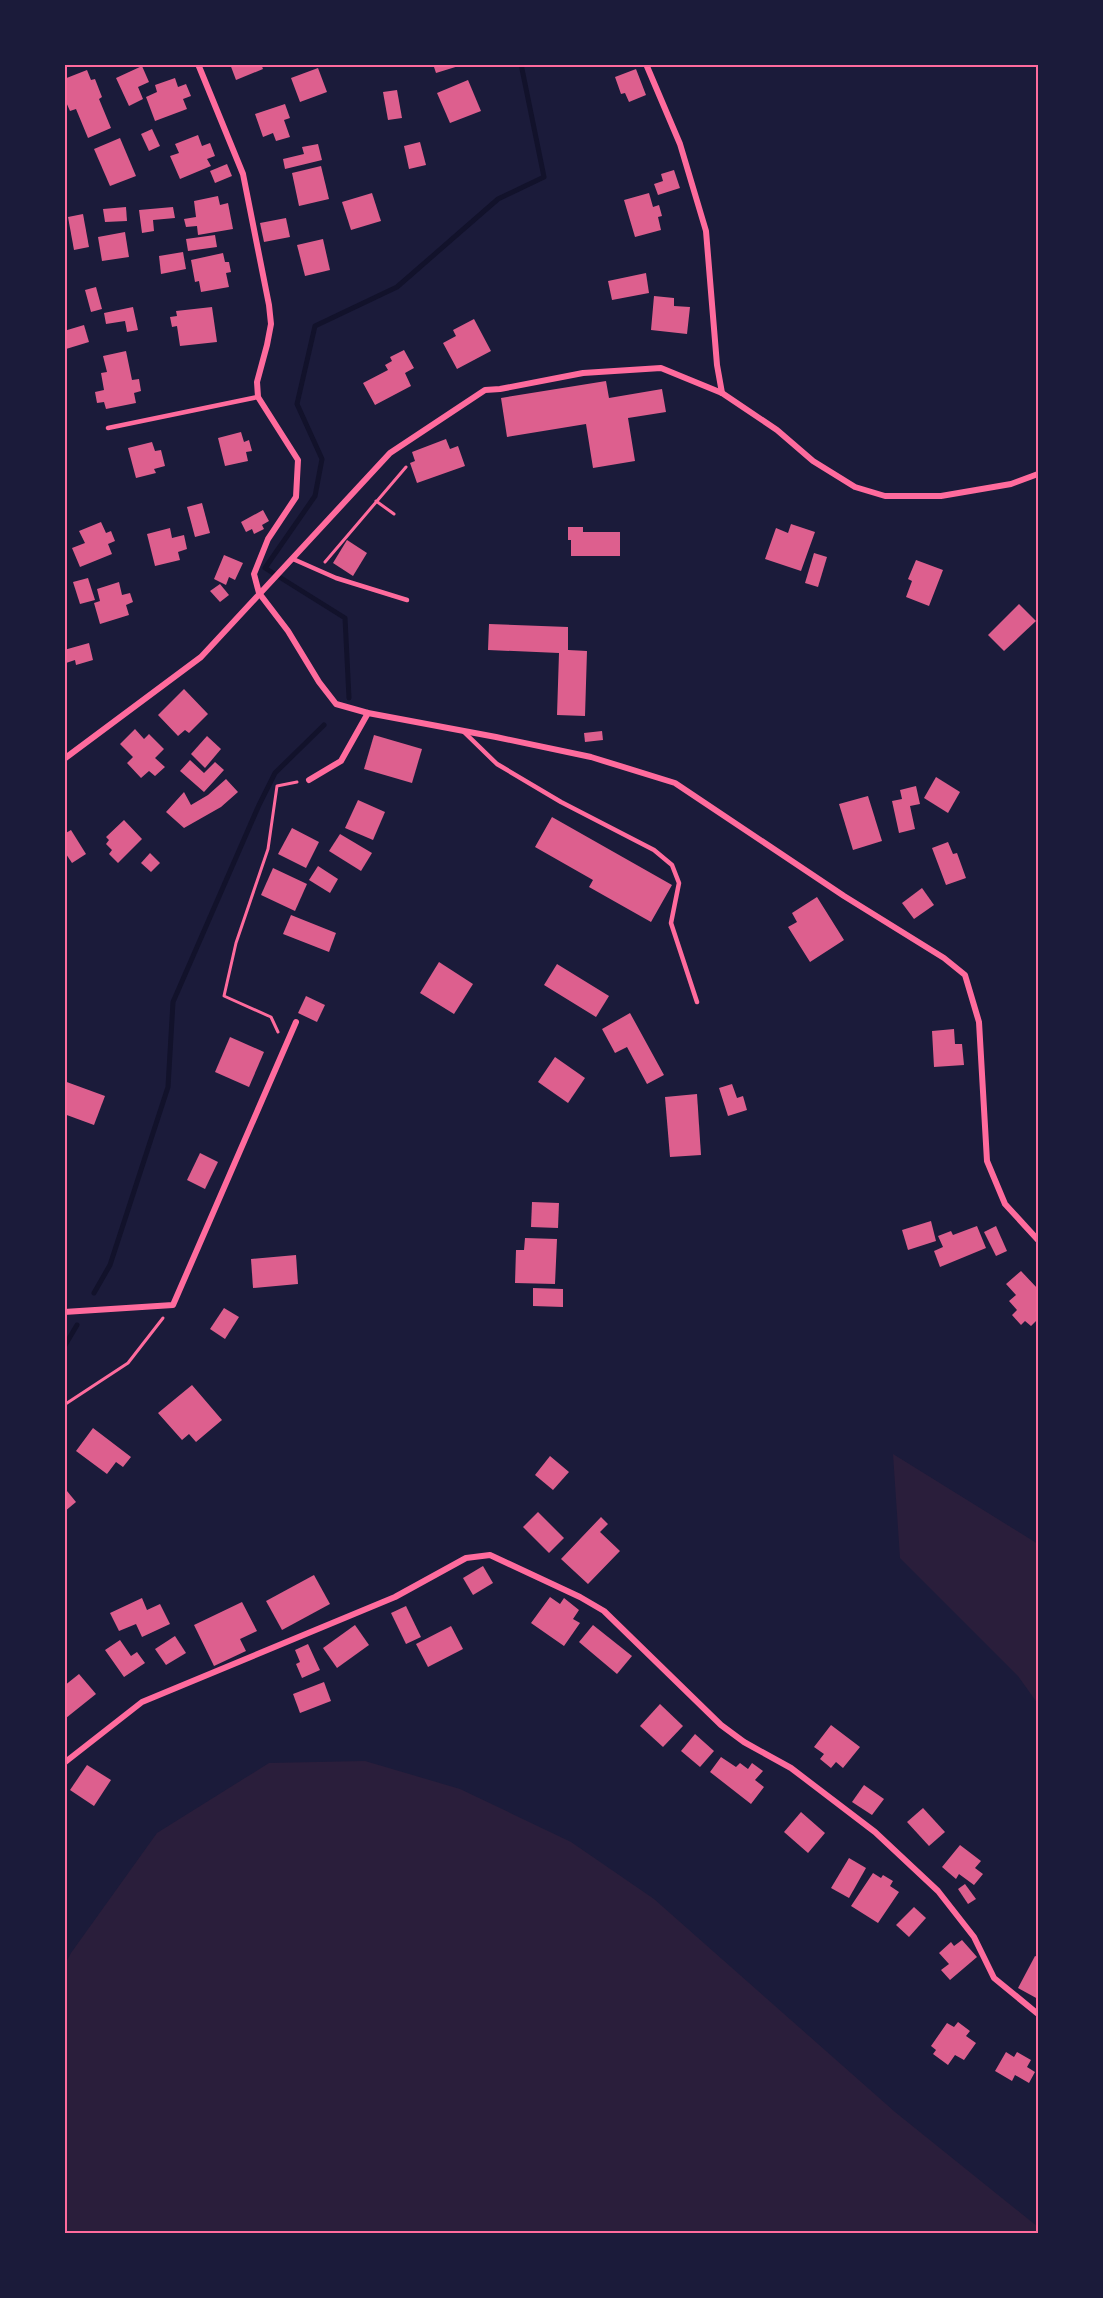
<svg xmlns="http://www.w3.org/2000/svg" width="1103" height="2298" viewBox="0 0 1103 2298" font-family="'Work Sans',sans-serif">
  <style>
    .green { fill: #2a1e3b }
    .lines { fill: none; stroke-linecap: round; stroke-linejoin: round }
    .stream { stroke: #12122b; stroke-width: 5 }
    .building { fill: #dd5f8e }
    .path { stroke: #ff6b9d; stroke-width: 3 }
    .service { stroke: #ff6b9d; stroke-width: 4.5 }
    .minor { stroke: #ff6b9d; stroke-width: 6 }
    .neatline { fill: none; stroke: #ff6b9d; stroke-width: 2 }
  </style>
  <rect width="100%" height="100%" fill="#1b1b3a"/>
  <g class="green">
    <path d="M893,1454l145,90v160l-20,-28 -118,-118z"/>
    <path d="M365,1761l95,28 111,53 83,57 241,213 143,115v6h-973l-1,-267 7,-13 86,-120 112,-70z"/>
  </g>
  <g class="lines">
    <g class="stream">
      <path d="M349,698l-4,-80 -80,-50 50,-72 7,-37 -25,-55 18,-78 82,-39 101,-88 46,-22 -23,-113"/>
      <path d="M94,1293l16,-28 58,-178 5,-85 86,-197 16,-32 49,-48"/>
      <path d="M64,1347l13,-22"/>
    </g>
  </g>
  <g class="building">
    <path d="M230,64h31l2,5 -27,11z"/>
    <path d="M433,64h28l1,1 -26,8z"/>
    <path d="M142,66l7,16 -11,5 5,12 -14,7 -13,-28z"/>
    <path d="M318,68l9,24 -27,10 -9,-24z"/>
    <path d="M636,69l10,26 -17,7 -4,-9 -4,1 -6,-17z"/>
    <path d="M87,70l4,10 4,-1 7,18 -3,2 12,29 -23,10 -12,-29 -6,2 -4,-9 -2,1 2,-16 -2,-8z"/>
    <path d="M175,78l3,9 8,-3 5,12 -8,3 4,10 -32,12 -9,-24 11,-5 -2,-7z"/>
    <path d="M468,80l13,31 -31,12 -13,-30z"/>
    <path d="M397,90l5,28 -14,2 -5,-28z"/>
    <path d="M285,104l5,14 -6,2 6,17 -14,4 -3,-8 -10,4 -8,-23z"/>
    <path d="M152,129l8,17 -11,5 -8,-17z"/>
    <path d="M198,135l4,11 8,-3 5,13 -8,3 4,7 -31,13 -10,-23 9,-3 -4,-9z"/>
    <path d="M120,138l16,38 -26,10 -16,-37z"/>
    <path d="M420,142l6,23 -17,4 -5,-23z"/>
    <path d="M318,144l4,16 -37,9 -2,-10 21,-5 -2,-7z"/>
    <path d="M227,164l5,12 -17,7 -5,-12z"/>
    <path d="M321,166l8,33 -30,7 -7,-33z"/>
    <path d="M674,170l6,18 -22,7 -4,-11 9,-3 -2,-7z"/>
    <path d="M372,193l9,28 -30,9 -9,-28z"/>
    <path d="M649,193l4,14 6,-2 3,11 -4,1 3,13 -26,7 -11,-37z"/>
    <path d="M218,196l2,9 8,-2 5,26 -35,6 -1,-9 -11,1 -2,-8 12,-2 -2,-16z"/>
    <path d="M126,207l1,14 -22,1 -2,-13z"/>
    <path d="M173,207l2,11 -22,2 1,11 -12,2 -3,-23z"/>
    <path d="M83,214l6,33 -15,3 -6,-33z"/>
    <path d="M286,218l4,19 -26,5 -4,-19z"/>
    <path d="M125,232l4,25 -27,4 -4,-24z"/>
    <path d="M215,235l2,12 -29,4 -2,-12z"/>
    <path d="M323,239l7,31 -25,6 -8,-31z"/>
    <path d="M183,252l3,17 -25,5 -2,-18z"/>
    <path d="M223,253l2,9h4l2,10 -5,1 3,14 -28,5 -2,-11 -4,1 -4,-22z"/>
    <path d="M646,273l3,20 -37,7 -4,-19z"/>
    <path d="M96,287l6,22 -11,3 -6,-22z"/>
    <path d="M654,296l20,2v8l16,1 -3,27 -36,-4z"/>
    <path d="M133,307l5,23 -11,2 -2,-11 -19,3 -2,-11z"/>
    <path d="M212,307l5,35 -37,4 -3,-20 -5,1 -2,-10 7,-1 -1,-5z"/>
    <path d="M474,319l17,32 -34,18 -14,-26 13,-7 -3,-6z"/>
    <path d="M84,325l5,17 -23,7 -2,-18z"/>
    <path d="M404,350l10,18 -9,5 6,13 -36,19 -12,-22 25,-13 -3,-5 7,-4 -2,-4z"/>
    <path d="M126,351l6,29 7,-1 2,12 -7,2 2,10 -30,6 -2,-7 -7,1 -2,-11 9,-2 -3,-17 6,-1 -4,-16z"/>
    <path d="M606,381l3,17 53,-9 4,23 -38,6 7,43 -42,7 -7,-44 -79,13 -6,-39z"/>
    <path d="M241,432l3,10 5,-2 3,11 -6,1 2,9 -23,5 -7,-28z"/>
    <path d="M446,439l4,10 8,-3 7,20 -48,17 -7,-20 5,-2 -3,-9z"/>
    <path d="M152,442l3,9 6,-1 4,16 -11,3 2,4 -20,5 -8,-30z"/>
    <path d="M202,503l8,30 -15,4 -8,-30z"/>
    <path d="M263,510l6,11 -7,4 2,4 -10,5 -2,-5 -6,3 -5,-10z"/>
    <path d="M101,522l5,11 5,-2 4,10 -7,3 4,10 -32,13 -8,-19 13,-5 -6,-12z"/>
    <path d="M791,524l24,8 -14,39 -36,-12 11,-31 12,5z"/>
    <path d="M568,527h15v5h37v24h-49v-16h-3z"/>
    <path d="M170,528l2,10 12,-3 3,14 -9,3 2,8 -25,6 -8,-32z"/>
    <path d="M347,540l20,13 -14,23 -20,-13z"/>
    <path d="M814,553l13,4 -9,30 -13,-4z"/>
    <path d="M224,555l19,8 -8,17 -6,-3 -3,8 -12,-6z"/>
    <path d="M916,560l27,10 -14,36 -23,-9 6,-16 -4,-2z"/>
    <path d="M88,578l7,22 -15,4 -7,-22z"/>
    <path d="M119,582l3,13 8,-2 3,9 -7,3 3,10 -29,9 -6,-21 6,-2 -3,-12z"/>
    <path d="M220,584l9,11 -9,7 -10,-11z"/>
    <path d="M1019,604l17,17 -32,30 -16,-16z"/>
    <path d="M489,624l79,3v23l19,1 -2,65 -28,-1 2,-62 -71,-3z"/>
    <path d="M89,643l4,17 -17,5 -1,-5 -9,3 -2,-13z"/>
    <path d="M184,689l24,25 -19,19 -4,-3 -7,6 -20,-21z"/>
    <path d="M135,729l9,10 5,-5 15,15 -9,9 10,9 -10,9 -6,-5 -8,7 -14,-15 6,-6 -13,-13z"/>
    <path d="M602,731l1,9 -18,2 -1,-9z"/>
    <path d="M374,735l48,14 -10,34 -48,-14z"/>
    <path d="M207,736l14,13 -16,19 -14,-14z"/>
    <path d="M190,760l14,13 11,-11 9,8 -20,22 -24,-21z"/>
    <path d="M936,777l24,15 -12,21 -24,-15z"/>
    <path d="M226,779l12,13 -17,15 -37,21 -18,-16 18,-20 7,13 17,-10z"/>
    <path d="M916,786l4,18 -10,2 5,23 -16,4 -7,-32 10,-2 -2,-9z"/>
    <path d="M868,796l14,45 -29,9 -14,-46z"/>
    <path d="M358,800l27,12 -12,28 -28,-12z"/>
    <path d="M552,817l120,68 -21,37 -62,-35 4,-7 -58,-33z"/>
    <path d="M124,820l18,19 -24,24 -9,-9 3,-4 -6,-6 3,-4 -3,-3z"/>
    <path d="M292,828l27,14 -13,26 -28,-14z"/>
    <path d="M71,830l15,24 -14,9 -8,-12v-17z"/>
    <path d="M340,834l32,19 -11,18 -32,-20z"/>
    <path d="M948,842l5,12 4,-1 9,25 -20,7 -14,-37z"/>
    <path d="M150,853l10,10 -9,9 -10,-9z"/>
    <path d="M318,866l20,13 -8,14 -21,-13z"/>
    <path d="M273,868l34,16 -12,27 -34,-16z"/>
    <path d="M922,888l12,17 -20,14 -12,-16z"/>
    <path d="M817,897l27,43 -34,22 -22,-35 9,-5 -5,-9z"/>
    <path d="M291,915l45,18 -7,19 -46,-18z"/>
    <path d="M439,962l34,22 -19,30 -34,-21z"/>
    <path d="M557,964l52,32 -13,21 -52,-32z"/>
    <path d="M306,996l19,9 -8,17 -19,-9z"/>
    <path d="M630,1013l34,62 -17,9 -20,-37 -12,6 -13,-24z"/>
    <path d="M954,1029l1,15h7l2,21 -30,2 -2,-36z"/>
    <path d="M230,1037l34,15 -15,35 -34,-15z"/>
    <path d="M555,1057l30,21 -17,25 -30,-21z"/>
    <path d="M64,1081l41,15 -11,29 -30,-11z"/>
    <path d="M732,1084l5,14 6,-2 4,14 -19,6 -9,-28z"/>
    <path d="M697,1094l4,61 -31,2 -5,-60z"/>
    <path d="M200,1153l18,9 -13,27 -18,-9z"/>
    <path d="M532,1202l27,1 -1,25 -27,-1z"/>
    <path d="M931,1221l5,20 -28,9 -6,-20z"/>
    <path d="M977,1226l9,22 -46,19 -6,-16 9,-4 -5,-11 13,-5 2,4z"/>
    <path d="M996,1226l11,25 -11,5 -12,-24z"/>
    <path d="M525,1238l32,1 -2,45 -40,-1 1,-33h8z"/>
    <path d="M296,1255l2,29 -45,4 -2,-29z"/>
    <path d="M1021,1271l17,18v30l-7,7 -6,-5 -4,4 -9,-10 5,-5 -8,-9 7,-6 -10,-11z"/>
    <path d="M533,1288l30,1v18l-30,-1z"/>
    <path d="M224,1308l15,9 -14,22 -15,-10z"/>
    <path d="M192,1385l30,35 -26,22 -7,-8 -7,6 -24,-27z"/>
    <path d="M93,1428l38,29 -8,10 -7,-5 -9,12 -31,-23z"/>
    <path d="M550,1456l19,16 -16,18 -18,-15z"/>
    <path d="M67,1491l9,11 -12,10v-18z"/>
    <path d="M538,1512l26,26 -15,15 -26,-26z"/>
    <path d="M601,1517l7,7 -8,8 20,19 -32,33 -27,-25z"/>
    <path d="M483,1566l10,17 -20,12 -10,-17z"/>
    <path d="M314,1575l16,29 -48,26 -16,-29z"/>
    <path d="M550,1597l10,7 4,-6 15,12 -6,9 7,4 -16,23 -33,-23z"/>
    <path d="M142,1598l5,12 13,-6 10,20 -28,13 -6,-13 -17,7 -9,-18z"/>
    <path d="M242,1602l15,29 -17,8 6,12 -32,15 -20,-41z"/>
    <path d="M406,1606l15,31 -15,7 -15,-31z"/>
    <path d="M355,1625l14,20 -32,23 -14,-20z"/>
    <path d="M593,1625l39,31 -15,18 -38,-32z"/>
    <path d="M451,1626l12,23 -35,18 -12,-23z"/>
    <path d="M175,1636l11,17 -20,12 -11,-16z"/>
    <path d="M120,1640l11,16 6,-4 8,11 -21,14 -19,-27z"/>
    <path d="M308,1644l12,26 -18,8 -6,-14 4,-2 -5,-12z"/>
    <path d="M79,1674l17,20 -30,24 -2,-2v-30z"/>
    <path d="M324,1682l7,19 -31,12 -7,-19z"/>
    <path d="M660,1704l23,22 -20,21 -23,-21z"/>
    <path d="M831,1725l29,22 -17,21 -7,-6 -5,6 -11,-9 4,-5 -10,-7z"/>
    <path d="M695,1734l19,17 -14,16 -19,-16z"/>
    <path d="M721,1757l15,10 4,-4 8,6 4,-6 11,8 -8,9 9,7 -13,17 -41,-32z"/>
    <path d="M87,1765l24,15 -17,26 -24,-16z"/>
    <path d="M864,1785l20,14 -12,16 -20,-13z"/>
    <path d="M923,1808l22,24 -16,14 -22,-24z"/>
    <path d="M801,1812l24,21 -17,20 -24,-21z"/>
    <path d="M960,1845l21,16 -6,7 8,6 -9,11 -15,-11 -3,5 -14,-12z"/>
    <path d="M849,1858l17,10 -17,30 -18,-10z"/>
    <path d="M873,1873l8,5 2,-3 10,6 -3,5 9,6 -21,31 -27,-17z"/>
    <path d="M965,1884l11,15 -8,5 -10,-15z"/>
    <path d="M914,1907l12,11 -17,19 -13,-12z"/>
    <path d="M962,1940l15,17 -27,23 -9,-10 8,-6 -10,-11 12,-11 3,4z"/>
    <path d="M1035,1956l3,1v42l-20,-11z"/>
    <path d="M958,2022l12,9 -4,5 10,7 -12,17 -9,-5 -7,10 -15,-11 3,-4 -5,-4 16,-23 7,4z"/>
    <path d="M1006,2052l8,5 3,-5 14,8 -4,7 8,5 -6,11 -14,-8 -3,6 -17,-10z"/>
  </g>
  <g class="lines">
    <g class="path">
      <path d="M376,501l18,13"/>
      <path d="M325,562l81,-95"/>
      <path d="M278,1032l-7,-15 -47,-21 12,-53 32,-94 9,-63 20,-4"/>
      <path d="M64,1405l64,-42 35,-45"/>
    </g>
    <g class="service">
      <path d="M108,428l150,-31"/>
      <path d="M293,559l43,19 71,22"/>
      <path d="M463,731l34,33 64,38 93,48 18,15 7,18 -8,40 26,79"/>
    </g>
    <g class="minor">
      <path d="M198,64l45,110 26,131 2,19 -4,21 -10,37 1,15 40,63 -2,37 -28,42 -14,35 5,19 29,38 31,51 17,22 32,9 128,24 95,20 84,26 169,113 100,62 21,17 14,47 8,139 18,43 33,36"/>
      <path d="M646,64l34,80 26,87 11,134 5,28"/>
      <path d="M64,759l137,-102 189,-204 95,-63 15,-1 83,-16 78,-5 61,25 55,37 36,31 42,26 30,9h56l70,-12 27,-10"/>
      <path d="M309,780l32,-19 27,-48"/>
      <path d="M64,1312l109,-7 123,-283"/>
      <path d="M64,1763l78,-61 253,-105 71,-39 24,-3 90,42 24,14 117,114 23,17 47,26 84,64 63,59 36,46 20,41 44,36"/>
    </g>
  </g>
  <rect width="1103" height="2298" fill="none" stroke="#1b1b3a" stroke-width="132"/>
  <rect x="66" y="66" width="971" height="2166" class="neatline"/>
</svg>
